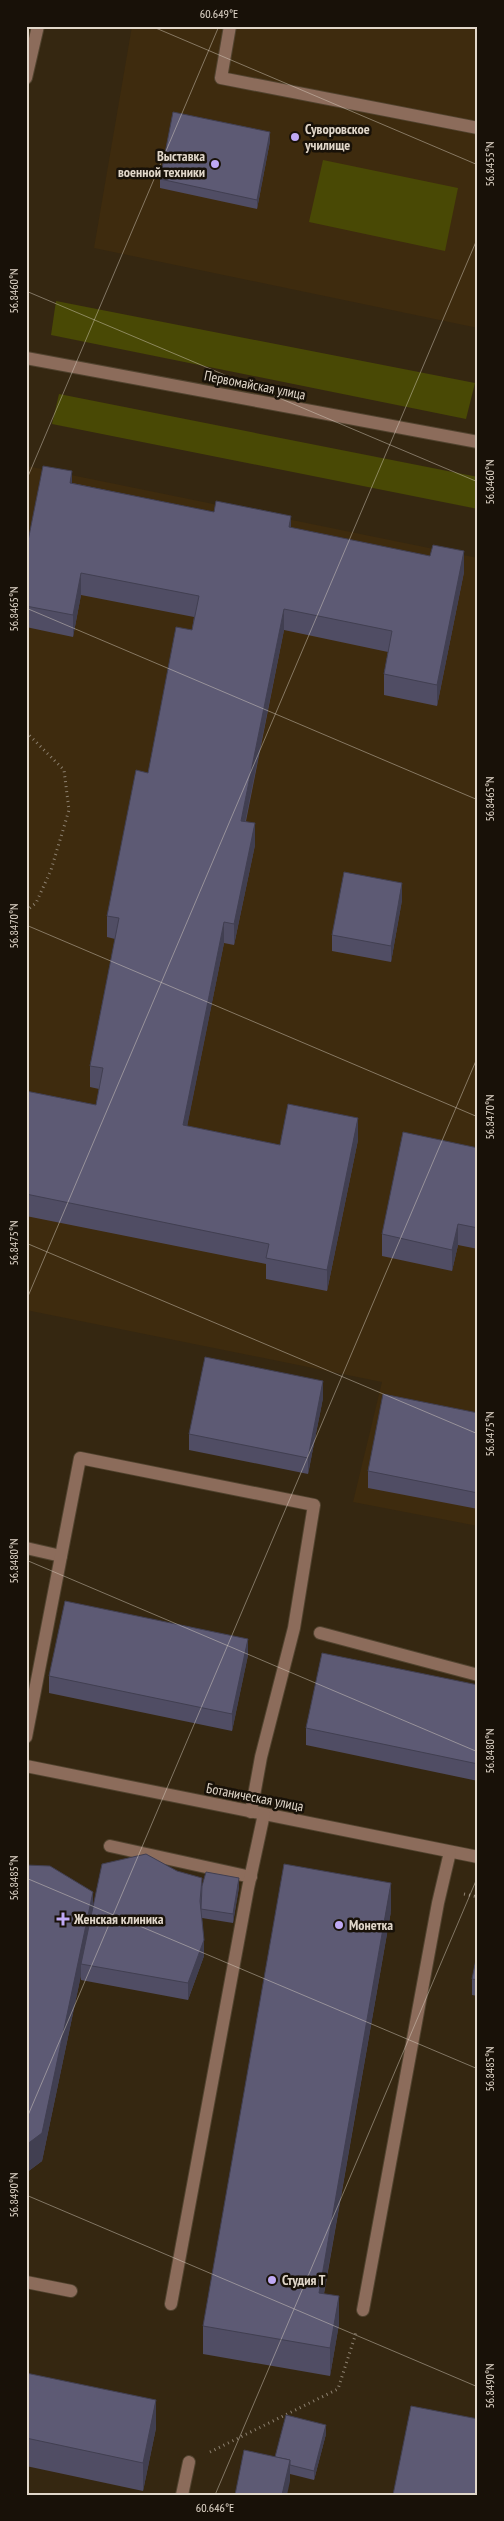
<svg xmlns="http://www.w3.org/2000/svg" width="504" height="2521" viewBox="0 0 504 2521" font-family="'PT Sans Narrow',sans-serif">
  <style>
    .built { fill: #3e2b0e }
    .green { fill: #494905 }
    .lines { fill: none; stroke-linecap: round; stroke-linejoin: round }
    .minor-casing { stroke: #51432f; stroke-width: 14 }
    .path { stroke: #8d8170; stroke-width: 3; stroke-dasharray: 1 4; stroke-linecap: butt }
    .minor { stroke: #8c6c5b; stroke-width: 12 }
    .wall { fill: #504d64 }
    .shaded-wall { fill: #413f51 }
    .building { fill: #5d5a74; stroke: #413f51 }
    .ticks { fill: none; stroke: #e1d7ca; stroke-width: 1; stroke-opacity: 0.45 }
    .poi-dot { fill: #bfa9f4; stroke: #181108; stroke-width: 2 }
    .labels { text-anchor: middle; dominant-baseline: central; stroke-width: 5; stroke-linejoin: round; paint-order: stroke }
    .poi-label { font-size: 14px; font-weight: bold; fill: #e1d7ca; stroke: #181108; text-anchor: start }
    .street-label { font-size: 14px; fill: #e1d7ca; stroke: #181108 }
    .neatline { fill: none; stroke: #e1d7ca; stroke-width: 2 }
    .ticks-label { font-size: 12px; text-anchor: middle; fill: #e1d7ca }
  </style>
  <rect width="100%" height="100%" fill="#352711"/>
  <g class="built">
    <path d="M132,26h346v302l-384,-80z"/>
    <path d="M27,466l451,92v968l-125,-24 29,-120 -356,-72z"/>
  </g>
  <g class="green">
    <path d="M323,160l135,28 -13,63 -136,-29z"/>
    <path d="M56,301l419,82 -9,36 -415,-84z"/>
    <path d="M59,394l419,83v32l-426,-85z"/>
  </g>
  <g class="lines">
    <defs>
      <g id="minor">
        <path d="M230,26l-9,52 257,50"/>
        <path d="M26,78l12,-52"/>
        <path d="M26,358l452,84"/>
        <path d="M26,1548l35,8"/>
        <path d="M320,1633l158,42"/>
        <path d="M26,1737l54,-279 234,47 -20,123 -33,129 -10,55"/>
        <path d="M26,1766l452,91"/>
        <path d="M110,1846l141,31"/>
        <path d="M26,2282l45,9"/>
        <path d="M171,2304l77,-416 16,-74"/>
        <path d="M363,2310l75,-407 12,-51"/>
        <path d="M182,2495l7,-33"/>
      </g>
    </defs>
    <use href="#minor" class="minor-casing"/>
    <g class="path">
      <path d="M26,732l38,38 5,40 -18,60 -15,33 -10,8"/>
      <path d="M464,1894l14,3"/>
      <path d="M210,2452l128,-63 18,-56"/>
    </g>
    <use href="#minor" class="minor"/>
  </g>
  <g class="wall">
    <path d="M270,141l-13,68 -97,-21v-9z"/>
    <path d="M72,483l219,45 173,44 -27,134 -53,-11v-21l4,-22 -104,-22 -38,191 9,24 -21,100 -10,-2 -37,183 93,19 78,-5 -31,151 -61,-12v-15l-240,-48v-125l70,14 3,-16 -9,-2v-21l25,-127 -8,-2v-21l41,-143 44,-143 2,-13 -113,-22 -8,42 -47,-10v-76z"/>
    <path d="M402,900l-11,62 -59,-11v-16z"/>
    <path d="M478,1148v101l-20,-4 -6,26 -70,-15v-22z"/>
    <path d="M323,1398l-15,76 -119,-24v-16z"/>
    <path d="M478,1413v96l-110,-21v-17z"/>
    <path d="M248,1655l-16,76 -183,-38v-17z"/>
    <path d="M478,1685v96l-172,-36v-17z"/>
    <path d="M26,1865l67,42 109,-21 37,1 -6,36 -31,-5 2,38 -16,44 -107,-20v-5l-39,186 -16,12z"/>
    <path d="M391,1911l-67,383 15,30 -9,52 -127,-22v-28z"/>
    <path d="M478,1950v46l-6,-1v-16z"/>
    <path d="M26,2373l130,55 -13,63 -117,-25z"/>
    <path d="M326,2434l-12,46 -24,-6v7l-15,-24z"/>
  </g>
  <g class="shaded-wall">
    <path d="M270,132v9l-13,68v-9z"/>
    <path d="M72,471v22l-2,-10z"/>
    <path d="M291,516v22l-2,-11z"/>
    <path d="M464,551v21l-27,134v-21z"/>
    <path d="M81,573v22l-8,42v-22z"/>
    <path d="M284,609v21l-43,212v-21z"/>
    <path d="M255,823v22l-21,100v-21z"/>
    <path d="M402,883v17l-11,62v-16z"/>
    <path d="M224,922v21l-41,204v-22z"/>
    <path d="M358,1118v22l-31,151v-21z"/>
    <path d="M458,1224v21l-6,26v-21z"/>
    <path d="M323,1381v17l-15,76v-16z"/>
    <path d="M248,1639v16l-16,76v-17z"/>
    <path d="M239,1878v9l-6,36v-9z"/>
    <path d="M391,1883v28l-72,410v-28z"/>
    <path d="M93,1892v28l-12,44v11l-39,186 -16,12v-28z"/>
    <path d="M204,1940v16l-16,44v-17z"/>
    <path d="M339,2296v28l-9,52v-28z"/>
    <path d="M156,2400v28l-13,63v-28z"/>
    <path d="M326,2425v9l-12,46v-9z"/>
    <path d="M290,2460v21l-3,14h-5z"/>
  </g>
  <g class="building">
    <path d="M173,112l97,20 -13,68 -97,-21z"/>
    <path d="M43,466l29,5 -2,12 144,29 2,-11 75,15 -2,11 141,29 3,-11 31,6 -27,134 -53,-11 8,-43 -108,-22 -43,212 14,2 -21,101 -10,-2 -41,203 97,20 8,-41 70,14 -31,152 -61,-12 3,-14 -243,-50v-103l70,14 7,-37 -13,-2 29,-148 -12,-2 29,-146 12,3 28,-146 16,3 7,-34 -118,-23 -8,42 -47,-9v-55z"/>
    <path d="M344,872l58,11 -11,63 -59,-11z"/>
    <path d="M403,1132l75,16v80l-20,-4 -6,26 -70,-16z"/>
    <path d="M205,1357l118,24 -15,77 -119,-24z"/>
    <path d="M383,1394l95,19v80l-110,-22z"/>
    <path d="M65,1601l183,38 -16,75 -183,-38z"/>
    <path d="M322,1653l156,32v79l-172,-36z"/>
    <path d="M146,1854l31,17 25,7 -2,23 4,39 -16,43 -107,-19 21,-100z"/>
    <path d="M284,1864l107,19 -72,410 20,3 -9,52 -127,-22z"/>
    <path d="M26,1865l24,1 43,26 -51,241 -16,12z"/>
    <path d="M206,1872l33,6 -6,36 -32,-5 1,-23z"/>
    <path d="M478,1950v30l-6,-1z"/>
    <path d="M26,2373l130,27 -13,63 -117,-25z"/>
    <path d="M411,2406l67,13v76h-85z"/>
    <path d="M286,2415l40,10 -12,46 -24,-6v-5l-15,-3z"/>
    <path d="M244,2450l46,10 -8,35h-47z"/>
  </g>
  <path class="ticks" d="M151,26l327,139M26,291l452,191M26,481l193,-455M26,608l452,192M26,925l452,192M26,1243l452,191M26,1301l452,-1064M26,1560l452,192M26,1878l452,191M26,2120l452,-1064M26,2195l452,192M215,2495l263,-619"/>
  <g class="poi-dot">
    <circle cx="295" cy="137" r="5"/>
    <circle cx="215" cy="164" r="5"/>
    <path d="M60.5 1911.5h5v5h5v5h-5v5h-5v-5h-5v-5h5z"/>
    <circle cx="339" cy="1925" r="5"/>
    <circle cx="272" cy="2280" r="5"/>
  </g>
  <g class="labels">
    <g class="poi-label">
      <text x="305" y="129">Суворовское<tspan x="305" dy="16">училище</tspan></text>
      <text x="205" y="156" text-anchor="end">Выставка<tspan x="205" dy="16">военной техники</tspan></text>
      <text x="74" y="1919">Женская клиника</text>
      <text x="349" y="1925">Монетка</text>
      <text x="282" y="2280">Студия Т</text>
    </g>
    <g class="street-label">
      <text transform="translate(255 385) rotate(11)">Первомайская улица</text>
      <text transform="translate(255 1797) rotate(11)">Ботаническая улица</text>
    </g>
  </g>
  <rect width="504" height="2521" fill="none" stroke="#181108" stroke-width="55"/>
  <rect x="28" y="28" width="448" height="2466" class="neatline"/>
  <g class="ticks-label">
    <text x="219" y="18">60.649°E</text>
    <text transform="translate(490 164) rotate(-90)" y="4">56.8455°N</text>
    <text transform="translate(14 291) rotate(-90)" y="4">56.8460°N</text>
    <text transform="translate(490 482) rotate(-90)" y="4">56.8460°N</text>
    <text transform="translate(14 609) rotate(-90)" y="4">56.8465°N</text>
    <text transform="translate(490 799) rotate(-90)" y="4">56.8465°N</text>
    <text transform="translate(14 926) rotate(-90)" y="4">56.8470°N</text>
    <text transform="translate(490 1117) rotate(-90)" y="4">56.8470°N</text>
    <text transform="translate(14 1243) rotate(-90)" y="4">56.8475°N</text>
    <text transform="translate(490 1434) rotate(-90)" y="4">56.8475°N</text>
    <text transform="translate(14 1561) rotate(-90)" y="4">56.8480°N</text>
    <text transform="translate(490 1751) rotate(-90)" y="4">56.8480°N</text>
    <text transform="translate(14 1878) rotate(-90)" y="4">56.8485°N</text>
    <text transform="translate(490 2069) rotate(-90)" y="4">56.8485°N</text>
    <text transform="translate(14 2195) rotate(-90)" y="4">56.8490°N</text>
    <text transform="translate(490 2386) rotate(-90)" y="4">56.8490°N</text>
    <text x="215" y="2512">60.646°E</text>
  </g>
</svg>
